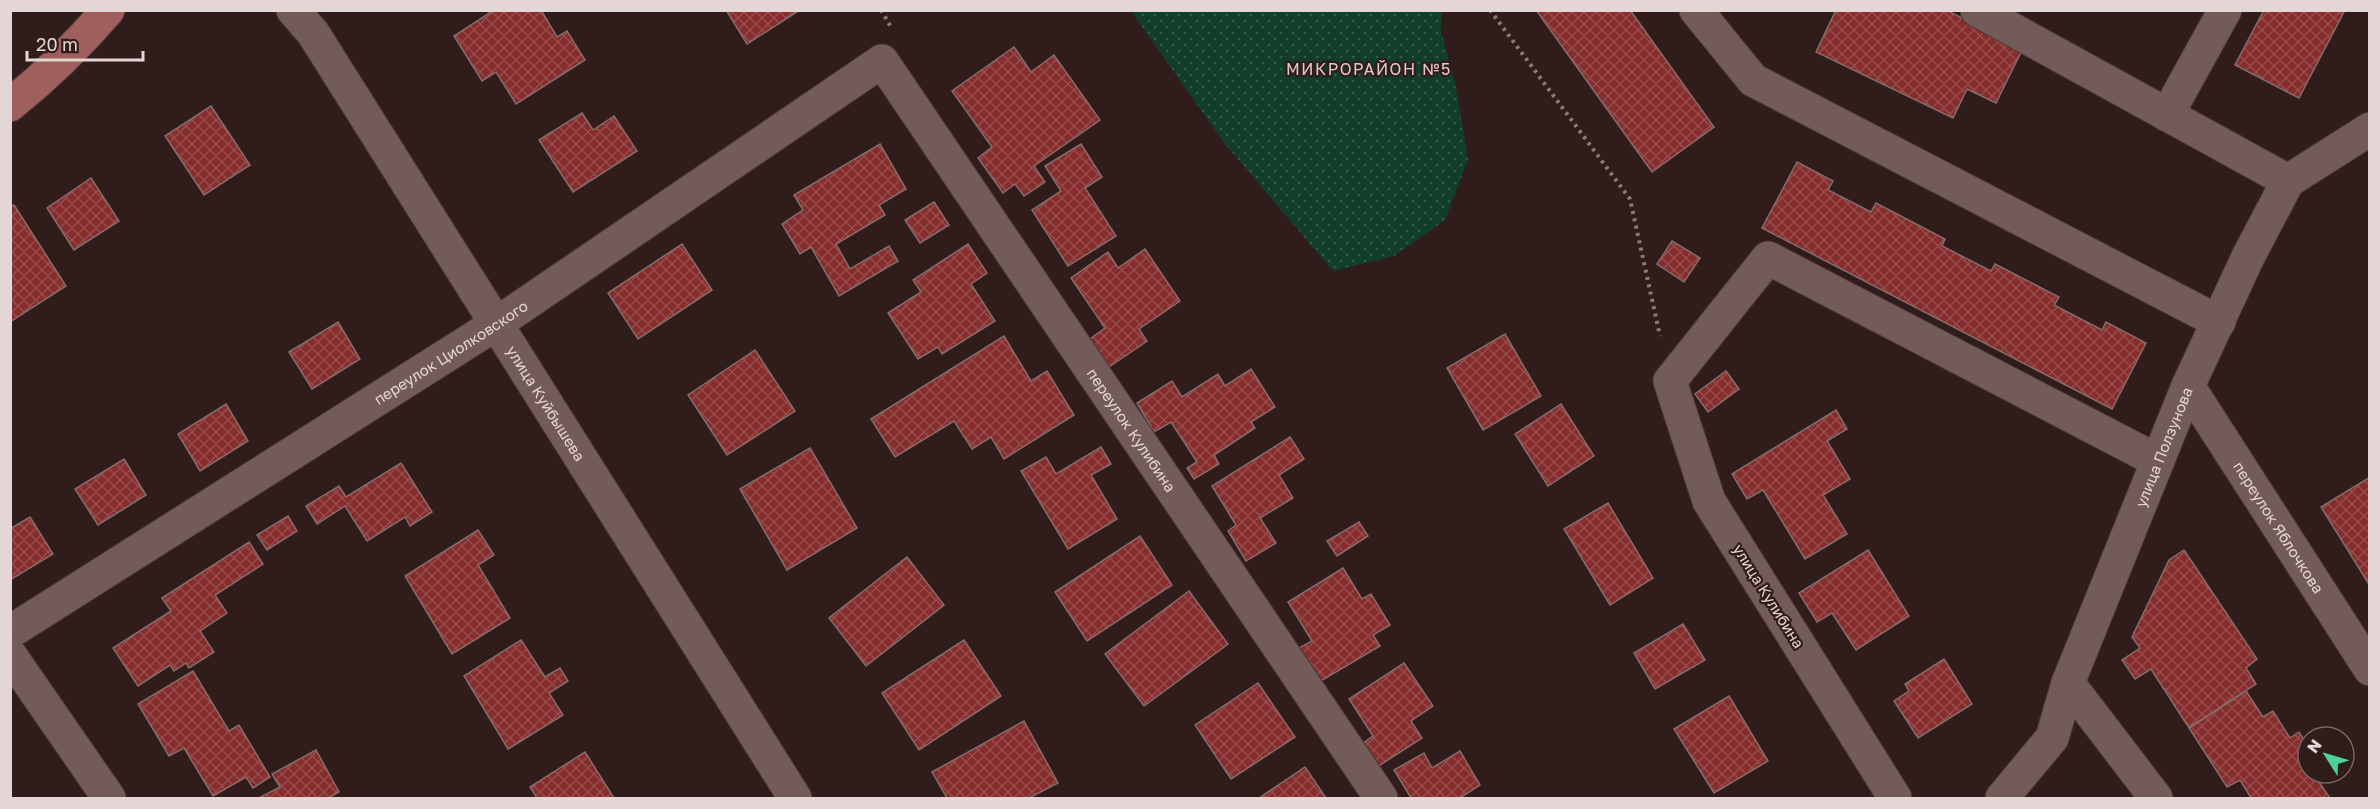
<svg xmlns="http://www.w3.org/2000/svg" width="2380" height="809" viewBox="0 0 2380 809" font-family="'Golos Text',sans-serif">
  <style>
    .grass { fill: url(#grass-dots) }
    .building { fill: url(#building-cross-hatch); stroke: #866c6a; stroke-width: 1.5 }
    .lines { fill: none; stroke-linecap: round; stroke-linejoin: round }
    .minor-casing { stroke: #483837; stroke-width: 35 }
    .major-casing { stroke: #483837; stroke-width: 35 }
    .path { stroke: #8c7b79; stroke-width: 4; stroke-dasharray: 3 4.5; stroke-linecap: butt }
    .minor { stroke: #735b59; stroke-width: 33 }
    .major { stroke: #9f5f5c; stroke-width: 33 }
    .labels { text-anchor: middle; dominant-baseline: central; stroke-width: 4.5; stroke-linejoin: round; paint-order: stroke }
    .street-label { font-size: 15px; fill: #e4d6d4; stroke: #301c1a }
    .neighbourhood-label { font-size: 16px; letter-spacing: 1.5px; fill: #e4c8c5; stroke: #301c1a }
  </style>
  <defs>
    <pattern id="grass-dots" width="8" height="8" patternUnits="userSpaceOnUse" patternTransform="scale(1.5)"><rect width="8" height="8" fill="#113e2b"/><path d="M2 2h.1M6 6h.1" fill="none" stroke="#345949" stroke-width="1.8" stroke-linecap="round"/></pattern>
    <pattern id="building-cross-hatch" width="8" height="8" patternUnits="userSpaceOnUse" patternTransform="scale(1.5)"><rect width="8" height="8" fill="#862d2d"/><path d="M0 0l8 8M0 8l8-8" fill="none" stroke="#974b4b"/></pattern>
  </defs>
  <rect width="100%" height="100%" fill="#301c1a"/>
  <path class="grass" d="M1131,11h311l-1,20 14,52 13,76 -23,61 -51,36 -61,15 -109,-128z"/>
  <g class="building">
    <path d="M494,10h47l16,27 10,-6 18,29 -69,44 -20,-32 -14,9 -28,-45z"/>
    <path d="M726,10h74l-53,34z"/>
    <path d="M1536,10h94l84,117 -62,45z"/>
    <path d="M1836,10h110l77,38 -27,55 -29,-14 -14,29 -137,-66z"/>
    <path d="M2264,10h81l-46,88 -64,-33z"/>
    <path d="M1014,47l17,25 23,-17 46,65 -66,46 11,16 -21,14 -9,-12 -12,9 -25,-35 14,-11 -40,-56z"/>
    <path d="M211,106l39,59 -46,30 -39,-59z"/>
    <path d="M582,113l11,17 21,-14 23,35 -64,41 -34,-52z"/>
    <path d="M880,144l26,45 -27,16 6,10 -49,29 14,25 39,-23 9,15 -59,35 -28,-49 -11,7 -18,-30 21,-14 -9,-15z"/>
    <path d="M1081,144l21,33 -17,11 31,48 -48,30 -36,-56 29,-19 -16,-25z"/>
    <path d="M1797,162l36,19 -5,9 43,22 5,-9 69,36 -3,7 49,25 4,-7 64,33 -5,8 48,25 4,-8 40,21 -34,66 -350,-181z"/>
    <path d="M91,178l28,43 -45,29 -27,-42z"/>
    <path d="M934,202l15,23 -29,18 -15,-23z"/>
    <path d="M14,205l52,81 -56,36v-115z"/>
    <path d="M1672,241l28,17 -16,24 -27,-18z"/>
    <path d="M682,244l30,46 -74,49 -30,-46z"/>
    <path d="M968,244l19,29 -16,11 24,37 -53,33 -4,-7 -20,12 -30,-46 33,-21 -8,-12z"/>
    <path d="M1145,249l35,52 -41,28 8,12 -38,26 -19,-28 15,-11 -34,-50 37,-26 10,16z"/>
    <path d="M338,322l22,37 -48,30 -23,-37z"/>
    <path d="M1505,334l36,62 -58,34 -36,-62z"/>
    <path d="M1004,336l27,45 16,-10 27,44 -70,44 -13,-22 -19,12 -18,-28 -59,36 -24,-38z"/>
    <path d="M755,350l40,61 -68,44 -39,-60z"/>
    <path d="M1251,369l24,38 -24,15 4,6 -41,27 5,9 -25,15 -7,-11 10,-6 -26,-40 -17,10 -17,-29 35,-22 10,16 36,-23 7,12z"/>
    <path d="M1726,371l13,18 -31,23 -13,-18z"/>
    <path d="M226,404l22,37 -48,30 -22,-37z"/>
    <path d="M1561,404l33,52 -46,30 -33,-52z"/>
    <path d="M1836,410l11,19 -20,12 23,38 -27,16 24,39 -42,25 -42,-69 -16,9 -15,-25z"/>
    <path d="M1290,437l14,22 -25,16 14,23 -33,20 16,25 -30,18 -18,-30 8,-6 -24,-39z"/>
    <path d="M1101,447l10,17 -20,11 26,44 -49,30 -47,-78 25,-14 10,17z"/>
    <path d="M810,448l47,80 -70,42 -47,-81z"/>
    <path d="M124,459l22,36 -48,30 -23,-36z"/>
    <path d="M401,463l31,49 -22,14 -5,-9 -38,24 -22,-35 -28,18 -11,-18 33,-20 7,11z"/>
    <path d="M2370,477v109l-49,-79z"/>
    <path d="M1608,503l45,75 -43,27 -46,-76z"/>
    <path d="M288,516l9,15 -30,19 -10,-15z"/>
    <path d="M30,517l23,37 -43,26v-51z"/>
    <path d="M1359,522l9,14 -31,20 -10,-15z"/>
    <path d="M478,530l16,25 -16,10 32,53 -58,36 -47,-78z"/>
    <path d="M1140,536l32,49 -85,56 -32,-49z"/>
    <path d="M249,542l14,22 -48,31 12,18 -27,18 14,21 -25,16 -3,-5 -12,8 -4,-6 -32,21 -25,-38 58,-37 -9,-13z"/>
    <path d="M1868,550l41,66 -53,34 -24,-37 -15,9 -18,-29z"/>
    <path d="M2184,550l73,109 -11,9 10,16 -67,44 -38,-59 -16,10 -13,-19 18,-12 -8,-11 37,-77z"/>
    <path d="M907,557l37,48 -78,61 -37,-48z"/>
    <path d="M1343,568l19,31 9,-5 19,31 -17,10 7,11 -61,36 -20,-34 13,-7 -24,-39z"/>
    <path d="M1189,591l39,53 -84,62 -39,-52z"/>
    <path d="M1683,624l22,36 -50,29 -21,-36z"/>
    <path d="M521,640l24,37 15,-9 8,13 -19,12 14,22 -55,34 -44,-73z"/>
    <path d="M964,640l37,56 -82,54 -37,-57z"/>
    <path d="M1944,659l28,45 -54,34 -24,-37 15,-10 -4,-7z"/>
    <path d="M1404,663l29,43 -22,15 11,17 -45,29 -15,-23 11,-8 -24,-37z"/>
    <path d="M193,671l36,60 10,-6 31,52 -17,11 -7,-11 -33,19 -29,-48 -15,8 -31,-52z"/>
    <path d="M1258,683l37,54 -64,42 -36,-54z"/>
    <path d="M2246,691l17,26 10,-6 17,27 9,-6 9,14v27h17l-8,6 13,19h-79l-11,-18 -13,7 -38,-59z"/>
    <path d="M1729,696l39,65 -54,32 -40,-64z"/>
    <path d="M1024,721l34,62 -29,15h-82l-15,-26z"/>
    <path d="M316,750l23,42 -11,6h-69l21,-11 -8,-13z"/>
    <path d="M1460,751l20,34 -20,13h-49l-17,-28 30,-17 8,15z"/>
    <path d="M585,752l29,46h-77l-7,-11z"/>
    <path d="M1305,767l21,31h-67z"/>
  </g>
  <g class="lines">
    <defs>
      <g id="minor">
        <path id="s1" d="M293,10l20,23 482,765"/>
        <path d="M1696,10l57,70 466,242"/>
        <path d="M1977,10l311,171"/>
        <path d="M2167,115l58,-105"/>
        <path id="s2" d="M2188,386l182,283"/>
        <path id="s3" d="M10,632l486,-308 386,-263 499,737"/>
        <path d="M10,655l99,143"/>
        <path d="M2068,683l88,115"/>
        <path d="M1895,798l-186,-297 -39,-120 98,-123 390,203"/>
        <path id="s4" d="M2002,798l50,-60 16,-55 120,-297 60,-129 40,-76 82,-52"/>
      </g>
      <path id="major" d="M10,105c36,-29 68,-60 98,-95"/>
    </defs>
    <use href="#minor" class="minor-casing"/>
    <use href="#major" class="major-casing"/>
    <g class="path">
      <path d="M881,10l10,17"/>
      <path d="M1490,10l140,189 30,137"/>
    </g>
    <use href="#minor" class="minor"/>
    <use href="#major" class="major"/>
  </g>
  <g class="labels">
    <g class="street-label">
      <text stroke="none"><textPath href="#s3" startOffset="522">переулок Циолковского</textPath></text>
      <text stroke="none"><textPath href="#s1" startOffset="468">улица Куйбышева</textPath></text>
      <text stroke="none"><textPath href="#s3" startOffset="1488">переулок Кулибина</textPath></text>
      <text stroke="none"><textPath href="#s4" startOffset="390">улица Ползунова</textPath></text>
      <text stroke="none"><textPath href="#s2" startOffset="168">переулок Яблочкова</textPath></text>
      <text transform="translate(1769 596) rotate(58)">улица Кулибина</text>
    </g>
    <g class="neighbourhood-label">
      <text x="1369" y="69">МИКРОРАЙОН №5</text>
    </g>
  </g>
  <rect width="2380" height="809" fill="none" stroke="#e4d6d4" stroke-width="24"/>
  <g transform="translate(2326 755) rotate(307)"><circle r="28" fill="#301c1a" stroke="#786664" stroke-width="1.5"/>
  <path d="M0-4.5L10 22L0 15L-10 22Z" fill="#4dd39a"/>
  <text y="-9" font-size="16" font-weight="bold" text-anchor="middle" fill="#e4d6d4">N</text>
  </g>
  <path d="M27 51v9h116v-9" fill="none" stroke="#e4d6d4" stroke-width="3"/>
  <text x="36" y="51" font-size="18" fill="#e4d6d4" stroke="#301c1a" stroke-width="4.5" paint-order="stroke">20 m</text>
</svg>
